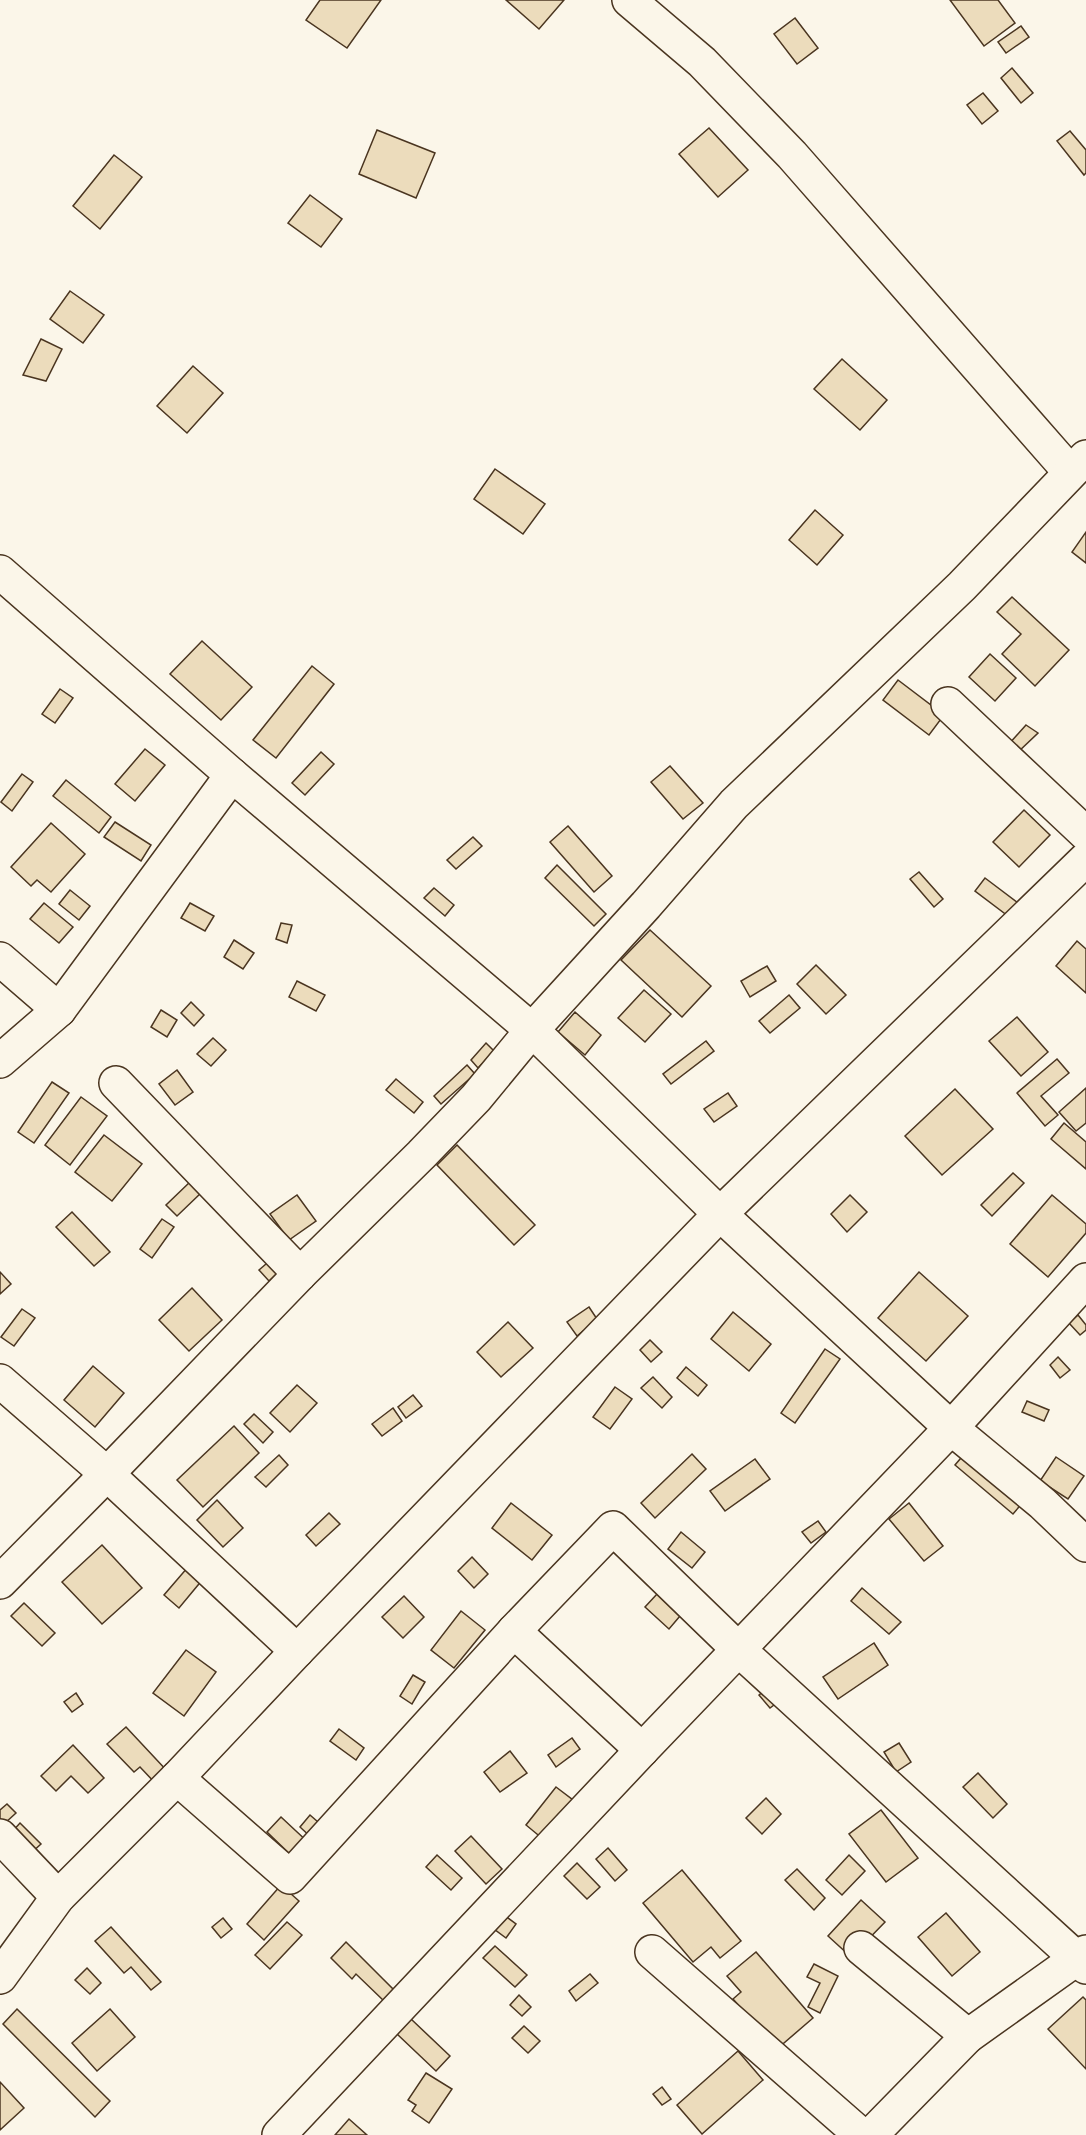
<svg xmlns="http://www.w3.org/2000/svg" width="1086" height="2135" viewBox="0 0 1086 2135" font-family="'Archivo Narrow',sans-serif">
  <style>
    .building { fill: #ecdcbc; stroke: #4a3520; stroke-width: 1.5 }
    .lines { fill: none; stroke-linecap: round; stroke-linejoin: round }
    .minor-casing { stroke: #4a3520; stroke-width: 36 }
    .minor { stroke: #fbf6e9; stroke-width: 33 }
  </style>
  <rect width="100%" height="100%" fill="#fbf6e9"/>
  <g class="building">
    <path d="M320,0h61l-34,48 -41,-28z"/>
    <path d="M506,0h58l-25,29z"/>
    <path d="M950,0h48l17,23 -31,23z"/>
    <path d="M795,18l23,30 -21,16 -23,-30z"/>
    <path d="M1021,26l8,11 -23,16 -8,-11z"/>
    <path d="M1012,68l21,25 -12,10 -20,-25z"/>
    <path d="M983,93l15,18 -16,13 -15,-19z"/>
    <path d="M709,128l39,42 -30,27 -39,-43z"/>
    <path d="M377,130l58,23 -19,45 -57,-24z"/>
    <path d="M1070,131l16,19v23l-2,2 -27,-34z"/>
    <path d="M114,155l28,22 -42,52 -27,-23z"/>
    <path d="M310,195l32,24 -21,28 -33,-24z"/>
    <path d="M70,291l34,24 -21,28 -33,-24z"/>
    <path d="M41,339l21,10 -16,32 -23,-6z"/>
    <path d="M842,359l45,41 -27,30 -46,-41z"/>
    <path d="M193,366l30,27 -36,40 -30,-27z"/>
    <path d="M495,469l50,35 -22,30 -49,-35z"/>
    <path d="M815,510l28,25 -26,30 -28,-25z"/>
    <path d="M1086,532v31l-14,-11z"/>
    <path d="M1012,597l57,53 -34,36 -33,-32 19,-20 -24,-22z"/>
    <path d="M202,641l50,46 -31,33 -51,-46z"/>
    <path d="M990,654l26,24 -21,23 -26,-24z"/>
    <path d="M312,666l22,18 -58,74 -23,-18z"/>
    <path d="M898,680l46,35 -15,20 -46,-35z"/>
    <path d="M60,689l13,9 -18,25 -13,-9z"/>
    <path d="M1026,725l12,8 -21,20 -9,-8z"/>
    <path d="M145,749l20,16 -30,36 -20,-17z"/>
    <path d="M321,752l13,12 -29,31 -13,-12z"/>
    <path d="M670,766l33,37 -20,16 -32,-37z"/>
    <path d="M22,774l11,8 -21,29 -11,-9z"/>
    <path d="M66,780l45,37 -12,16 -46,-37z"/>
    <path d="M1024,810l26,25 -31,32 -26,-25z"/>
    <path d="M115,822l36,23 -10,16 -37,-24z"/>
    <path d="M51,823l34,31 -34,38 -14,-12 -6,6 -20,-19z"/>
    <path d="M568,826l44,50 -18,16 -44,-50z"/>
    <path d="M473,837l9,9 -26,23 -9,-9z"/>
    <path d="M557,865l49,49 -12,12 -49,-48z"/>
    <path d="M919,872l24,27 -9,8 -24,-28z"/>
    <path d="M985,878l33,25 -10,13 -33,-25z"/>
    <path d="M434,888l20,17 -9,11 -21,-18z"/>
    <path d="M70,890l20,16 -11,14 -20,-16z"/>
    <path d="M44,903l29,24 -14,16 -29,-24z"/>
    <path d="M190,903l24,13 -9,15 -24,-13z"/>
    <path d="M281,923l11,2 -5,18 -11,-4z"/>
    <path d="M650,930l61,56 -29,31 -61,-57z"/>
    <path d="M234,940l20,13 -11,16 -19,-12z"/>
    <path d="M1077,941l9,8v44l-30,-27z"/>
    <path d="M816,965l30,30 -20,19 -29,-30z"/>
    <path d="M767,966l9,15 -26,16 -9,-16z"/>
    <path d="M297,981l28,14 -9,16 -27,-14z"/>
    <path d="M644,990l27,24 -26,28 -27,-24z"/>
    <path d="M789,995l11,13 -30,25 -11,-12z"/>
    <path d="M191,1002l13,13 -10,11 -13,-13z"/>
    <path d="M161,1010l16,10 -10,17 -16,-10z"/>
    <path d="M575,1012l26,23 -16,20 -27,-23z"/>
    <path d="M1017,1017l31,35 -27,24 -32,-35z"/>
    <path d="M213,1038l13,12 -15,16 -14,-12z"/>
    <path d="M706,1041l8,10 -43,33 -8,-10z"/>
    <path d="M486,1043l8,8 -16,17 -7,-8z"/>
    <path d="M1057,1059l12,14 -28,23 17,19 -13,11 -28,-33z"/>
    <path d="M467,1065l8,9 -34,30 -7,-8z"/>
    <path d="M177,1070l16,22 -18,13 -16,-21z"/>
    <path d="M396,1079l27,23 -9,11 -28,-23z"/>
    <path d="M52,1082l17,11 -35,50 -16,-11z"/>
    <path d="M1086,1088v35l-10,8 -17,-19z"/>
    <path d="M955,1089l38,40 -51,46 -37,-39z"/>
    <path d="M728,1093l9,13 -23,16 -10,-13z"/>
    <path d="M81,1097l26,19 -37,49 -25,-20z"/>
    <path d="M1064,1123l22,19v27l-35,-30z"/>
    <path d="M104,1135l38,29 -30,37 -37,-29z"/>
    <path d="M457,1145l78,80 -21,20 -77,-80z"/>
    <path d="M1013,1173l11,10 -32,33 -11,-11z"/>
    <path d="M191,1181l11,11 -25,24 -11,-11z"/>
    <path d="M297,1195l19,26 -27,19 -19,-26z"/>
    <path d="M850,1195l17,17 -20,20 -16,-18z"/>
    <path d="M1052,1195l34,29v9l-38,44 -38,-33z"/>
    <path d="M72,1212l38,40 -16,14 -38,-39z"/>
    <path d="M162,1219l12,8 -22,31 -12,-9z"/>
    <path d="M273,1258l10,10 -14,13 -10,-11z"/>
    <path d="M0,1272l11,12 -11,10z"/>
    <path d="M919,1272l49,44 -42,45 -48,-43z"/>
    <path d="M192,1288l30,32 -33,31 -30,-31z"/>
    <path d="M589,1307l14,21 -15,10 -5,-7 -6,5 -10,-14z"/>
    <path d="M22,1309l13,9 -21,28 -13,-9z"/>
    <path d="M733,1312l38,32 -22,27 -38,-32z"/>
    <path d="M1078,1315l8,10v5l-6,5 -11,-12z"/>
    <path d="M508,1322l25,26 -32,29 -24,-25z"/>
    <path d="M650,1340l12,12 -11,10 -11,-12z"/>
    <path d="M825,1349l15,10 -45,64 -14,-10z"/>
    <path d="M1058,1357l12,13 -10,8 -10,-13z"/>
    <path d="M93,1366l31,27 -29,34 -31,-27z"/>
    <path d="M686,1367l21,18 -9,11 -21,-18z"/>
    <path d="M653,1377l19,20 -10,11 -21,-20z"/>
    <path d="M297,1385l20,18 -27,29 -20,-19z"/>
    <path d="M615,1387l17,12 -22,30 -17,-12z"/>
    <path d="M413,1395l9,11 -16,12 -8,-11z"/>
    <path d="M1027,1401l22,9 -5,11 -22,-9z"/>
    <path d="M393,1408l9,13 -20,15 -10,-12z"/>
    <path d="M254,1414l19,18 -10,11 -19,-19z"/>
    <path d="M234,1426l25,27 -56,54 -26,-27z"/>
    <path d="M966,1452l58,49 -11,13 -58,-49z"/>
    <path d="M692,1454l14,15 -51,49 -14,-15z"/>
    <path d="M279,1455l9,10 -22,22 -11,-10z"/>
    <path d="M1056,1457l28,19 -16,23 -28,-18z"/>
    <path d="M755,1459l15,20 -45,32 -15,-20z"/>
    <path d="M217,1500l26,28 -20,19 -26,-27z"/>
    <path d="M511,1503l41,32 -20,25 -40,-32z"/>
    <path d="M909,1503l34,43 -19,15 -35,-42z"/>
    <path d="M329,1513l11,11 -24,22 -10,-11z"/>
    <path d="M818,1521l8,11 -15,11 -9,-11z"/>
    <path d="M681,1532l24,20 -13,16 -24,-19z"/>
    <path d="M102,1545l40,43 -40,36 -40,-42z"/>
    <path d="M472,1557l16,17 -14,14 -16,-17z"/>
    <path d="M188,1567l15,12 -24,29 -15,-13z"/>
    <path d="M862,1588l39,34 -12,12 -38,-33z"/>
    <path d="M657,1594l23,22 -11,13 -24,-22z"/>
    <path d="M404,1596l20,21 -21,21 -21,-21z"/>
    <path d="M24,1603l31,30 -13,13 -31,-30z"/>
    <path d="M461,1611l24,19 -31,38 -23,-18z"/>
    <path d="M874,1643l14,22 -50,34 -15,-22z"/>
    <path d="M186,1650l30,22 -32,44 -31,-23z"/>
    <path d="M413,1675l12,7 -13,22 -12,-8z"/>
    <path d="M766,1689l12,13 -8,6 -11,-13z"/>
    <path d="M76,1693l7,11 -11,8 -8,-10z"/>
    <path d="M126,1727l43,46 -12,12 -17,-18 -6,5 -27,-28z"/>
    <path d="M339,1729l25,19 -8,12 -26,-19z"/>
    <path d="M572,1738l8,11 -24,18 -8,-12z"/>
    <path d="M899,1743l12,19 -15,10 -12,-20z"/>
    <path d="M73,1745l31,33 -16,15 -17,-17 -15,15 -15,-15z"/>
    <path d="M510,1751l17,22 -27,19 -16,-20z"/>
    <path d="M978,1773l29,31 -14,14 -30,-31z"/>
    <path d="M556,1787l17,13 -30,39 -17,-14z"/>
    <path d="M766,1798l15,16 -19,20 -16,-16z"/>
    <path d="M7,1804l9,9 -12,11 -4,-4v-10z"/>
    <path d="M881,1810l37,48 -32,24 -37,-48z"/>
    <path d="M310,1815l16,14 -12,11 -14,-13z"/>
    <path d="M281,1817l30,28 -15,15 -29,-28z"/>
    <path d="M20,1823l21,21 -11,10 -20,-20z"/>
    <path d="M471,1836l31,33 -16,15 -31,-33z"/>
    <path d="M608,1848l19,22 -12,11 -19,-22z"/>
    <path d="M437,1855l25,23 -11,12 -25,-23z"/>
    <path d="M849,1855l16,16 -23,24 -16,-15z"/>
    <path d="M577,1863l23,24 -13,12 -23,-23z"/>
    <path d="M797,1869l28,29 -11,12 -29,-30z"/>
    <path d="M682,1870l59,71 -21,17 -9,-11 -18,15 -50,-59z"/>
    <path d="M281,1885l18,16 -35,39 -17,-16z"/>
    <path d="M861,1900l24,22 -34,35 -23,-21z"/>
    <path d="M946,1913l34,39 -28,24 -34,-39z"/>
    <path d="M504,1915l12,9 -10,14 -12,-9z"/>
    <path d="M223,1918l9,11 -11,9 -9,-11z"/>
    <path d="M287,1922l15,13 -32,34 -15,-14z"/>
    <path d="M111,1927l50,55 -10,8 -20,-23 -7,6 -29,-32z"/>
    <path d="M346,1942l49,49 -11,10 -28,-27 -4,5 -21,-21z"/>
    <path d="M495,1946l32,29 -12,12 -32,-29z"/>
    <path d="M756,1952l57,66 -36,31 -44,-50 8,-7 -14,-16z"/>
    <path d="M814,1964l24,12 -18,37 -12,-6 12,-24 -13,-6z"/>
    <path d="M87,1968l14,15 -11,11 -15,-14z"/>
    <path d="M590,1974l8,9 -22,18 -7,-10z"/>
    <path d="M519,1995l12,12 -9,9 -12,-11z"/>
    <path d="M1083,1997l3,3v69l-38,-40z"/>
    <path d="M17,2009l93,92 -15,16 -92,-93z"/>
    <path d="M110,2009l25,28 -38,34 -25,-28z"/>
    <path d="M411,2019l39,37 -14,15 -39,-37z"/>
    <path d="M524,2026l16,15 -12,12 -16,-15z"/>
    <path d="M738,2051l25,29 -61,54 -25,-29z"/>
    <path d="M426,2073l26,16 -23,34 -17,-12 4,-6 -8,-5z"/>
    <path d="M0,2082l24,26 -24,22z"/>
    <path d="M662,2087l9,12 -9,6 -9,-11z"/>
    <path d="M349,2119l18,16h-32z"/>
  </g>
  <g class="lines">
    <defs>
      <g id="minor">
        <path d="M629,0l73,62 90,93 278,317"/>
        <path d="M0,572l232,203 300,255 188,184 231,214 91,75 44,42"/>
        <path d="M948,704l138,130"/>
        <path d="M0,959l59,51"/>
        <path d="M0,1061l59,-51 173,-235"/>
        <path d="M116,1083l184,191"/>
        <path d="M0,1381l107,93 190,177"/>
        <path d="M0,1582l107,-108 193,-200 121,-119 55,-57 56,-68 114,-125 88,-101 228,-218 124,-129"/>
        <path d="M514,1631l128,119"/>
        <path d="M177,1778l113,99 224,-246 99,-103 125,121 348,318"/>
        <path d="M0,1836l58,61"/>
        <path d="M861,1948l107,88"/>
        <path d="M652,1952l209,183"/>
        <path d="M0,1977l58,-80 119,-119 120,-127 423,-437 366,-355"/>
        <path d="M279,2135l363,-385 309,-322 135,-148"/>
        <path d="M871,2135l97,-99 118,-84"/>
      </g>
    </defs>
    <use href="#minor" class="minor-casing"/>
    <use href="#minor" class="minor"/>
  </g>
</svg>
